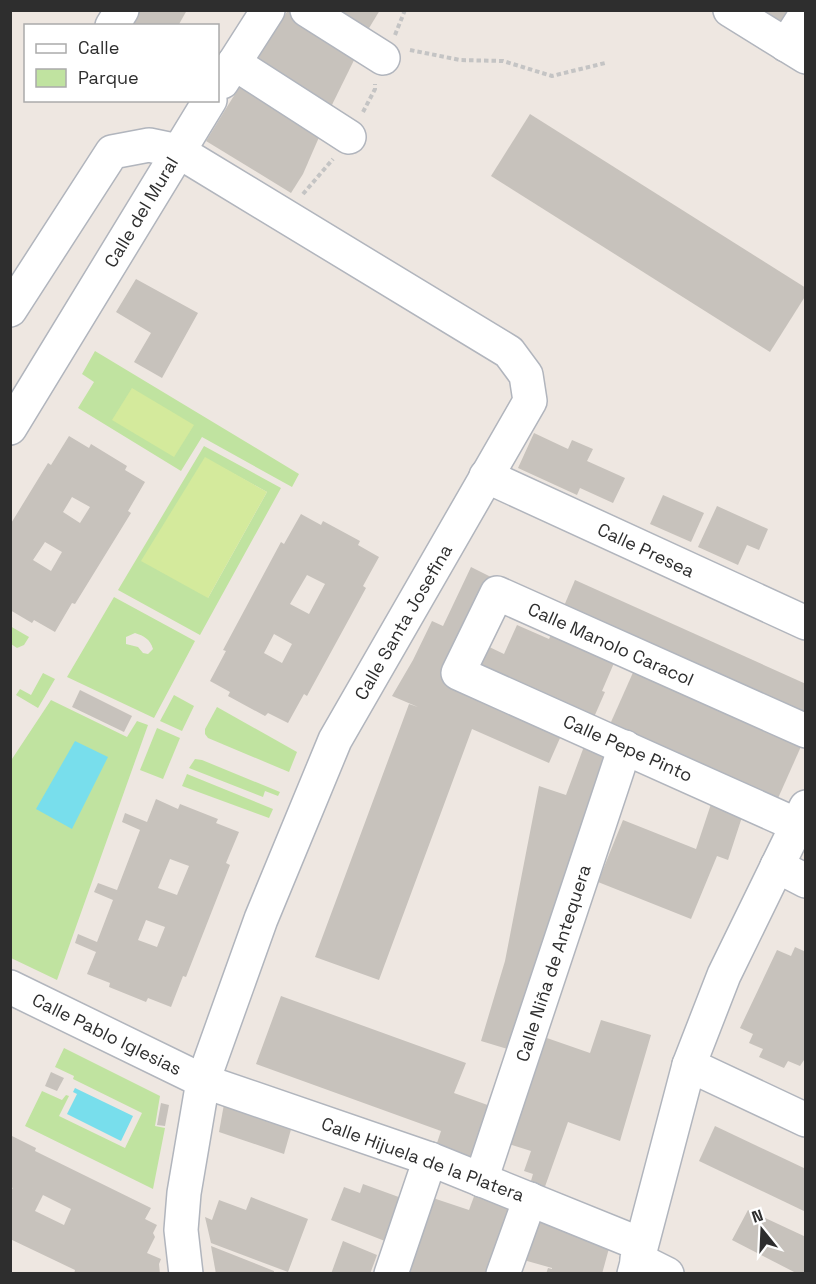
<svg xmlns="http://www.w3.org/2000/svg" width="816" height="1284" viewBox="0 0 816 1284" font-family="'Space Grotesk',sans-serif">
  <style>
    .green { fill: #c0e3a0; fill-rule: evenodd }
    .pitch { fill: #d4ea9c }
    .water { fill: #78deec }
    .building { fill: #c7c2bc; fill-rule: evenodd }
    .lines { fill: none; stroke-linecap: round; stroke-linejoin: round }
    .minor-casing { stroke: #b1b5bd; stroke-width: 36 }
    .path { stroke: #c4c4c4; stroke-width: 4; stroke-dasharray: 4.5 3; stroke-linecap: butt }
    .minor { stroke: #fff; stroke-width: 33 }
    .labels { text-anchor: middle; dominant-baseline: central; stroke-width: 6; stroke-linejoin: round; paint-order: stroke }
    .street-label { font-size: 18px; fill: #2e2e2e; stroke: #fff }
  </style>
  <rect width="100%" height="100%" fill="#eee7e1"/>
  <g class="green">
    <path d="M95,351l204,123 -7,13 -90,-50 -21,34 -103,-63 16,-26 -12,-8z"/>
    <path d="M204,446l77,42 -81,147 -82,-45zM205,458l62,34 -59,106z"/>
    <path d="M114,597l81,44 -41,77 -87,-41zM135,633c9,3 15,6 18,16l-5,5 -5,-1 -5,-6 -12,-3v-7z"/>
    <path d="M10,626l19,11 -5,8 -7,3 -6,-4z"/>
    <path d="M43,673l12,6 -17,29 -22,-13 4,-6 11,6z"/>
    <path d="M174,695l20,11 -12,25 -22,-10z"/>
    <path d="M51,700l76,37 10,-16 11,4 -91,255 -46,-22 -1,-196z"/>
    <path d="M217,707l80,45 -8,20 -81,-34 -3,-4v-5z"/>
    <path d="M157,728l23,10 -17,41 -23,-9z"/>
    <path d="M195,759l7,1 78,32 -2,4 -13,-5 -2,6 -74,-29z"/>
    <path d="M187,774l86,35 -4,9 -87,-32z"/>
    <path d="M64,1048l96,48 -5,30 10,2 -12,61 -128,-63 17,-35 20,9 4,-5 3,1 -10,20 66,32 17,-35 -69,-34 1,-3 -19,-9z"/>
  </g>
  <g class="pitch">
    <path d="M132,388l62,37 -20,32 -62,-37z"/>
    <path d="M205,457l62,35 -59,106 -67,-37z"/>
  </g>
  <g class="water">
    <path d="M75,741l33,16 -36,72 -36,-20z"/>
    <path d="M75,1088l58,28 -12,25 -54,-27 10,-20 -4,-2z"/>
  </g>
  <g class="building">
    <path d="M137,10h50l-9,16h-50z"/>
    <path d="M288,10h5l66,40 -32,65 -75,-47z"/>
    <path d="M319,10h61l-17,28z"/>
    <path d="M762,10h35l-9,15z"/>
    <path d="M243,81l80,47 -20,46 -12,19 -85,-52z"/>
    <path d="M530,114l276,174v7l-36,57 -279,-176z"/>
    <path d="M136,279l62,34 -36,65 -28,-16 17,-29 -35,-21z"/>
    <path d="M534,433l34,16 4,-9 21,9 -6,12 38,17 -12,25 -33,-15 -3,7 -59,-27z"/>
    <path d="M69,436l20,12 2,-4 36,22 -2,4 20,12 -17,29 3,2 -56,91 -3,-1 -17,29 -21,-12 -2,3 -22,-13v-85l38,-62 3,2zM72,497l18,10 -10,16 -17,-11zM45,542l17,10 -11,19 -18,-11z"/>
    <path d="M663,495l41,18 -13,29 -41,-18z"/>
    <path d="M717,506l51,23 -9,21 -12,-5 -9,20 -40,-18z"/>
    <path d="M301,514l20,11 2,-4 37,20 -2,4 21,12 -16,29 3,2 -59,108 -3,-2 -16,29 -20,-10 -3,3 -37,-20 2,-4 -20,-11 16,-30 -3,-1 58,-108 3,2zM307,575l18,9 -16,30 -19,-10zM274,634l18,10 -10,19 -18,-10z"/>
    <path d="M471,567l24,12 -46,98 115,52 -15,34 -77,-34 -93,251 -64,-23 94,-253 9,3 -26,-11 21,-36 19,-39 11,5z"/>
    <path d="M575,580l231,104v39l-245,-110z"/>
    <path d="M517,625l32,14 5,-10 63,27 -15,35 3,1 -14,32 -120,-55 12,-25 21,10z"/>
    <path d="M635,668l168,74 -28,63 -168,-74z"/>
    <path d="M80,690l52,26 -8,16 -52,-25z"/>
    <path d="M586,741l32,11 -104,299 -33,-10 24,-80 34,-175 27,9z"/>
    <path d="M156,799l22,10 2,-5 38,15 -2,4 23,9 -13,31 4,2 -44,112 -3,-1 -12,31 -23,-9 -2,4 -37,-15 1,-4 -23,-9 9,-22 -21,-9 3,-9 19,8 16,-42 -19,-8 4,-9 19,7 23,-60 -18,-8 3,-9 22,9zM170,859l19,7 -12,29 -19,-7zM146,920l19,7 -8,20 -19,-7z"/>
    <path d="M712,801l32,10 -16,49 -11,-4 -26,63 -93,-37 25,-62 73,29z"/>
    <path d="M795,947l11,5v105l-6,9 -12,-5 -4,7 -25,-11 4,-8 -14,-6 4,-9 -13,-6 37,-78 14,6z"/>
    <path d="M281,996l185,67 -12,30 42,15 -20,58 -42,-14 7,-21 -185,-67z"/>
    <path d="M601,1020l50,15 -31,106 -52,-19 -26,73 -14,-4 5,-17 -9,-3 7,-20 -25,-8 38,-106 46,16z"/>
    <path d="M51,1072l13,6 -7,13 -12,-5z"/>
    <path d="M161,1103l8,2 -4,21 -8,-1z"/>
    <path d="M224,1104l68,22 -8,28 -65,-22z"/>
    <path d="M715,1126l91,43v43l-107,-51z"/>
    <path d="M10,1135l26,13 -1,3 116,57 -6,11 12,6 -4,8 2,4 -8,16 14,6 -2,5 1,10h-86l1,-4 -65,-31v-48l3,-3 -3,-1zM43,1195l28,14 -7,16 -29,-14z"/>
    <path d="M363,1184l44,16 -17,43 -59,-23 13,-33 16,6z"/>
    <path d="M476,1191l43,16 -24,67h-92l27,-77 39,13z"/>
    <path d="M251,1197l57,22 -20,53 -77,-29 -6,-26 7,3 7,-20 27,10z"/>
    <path d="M748,1210l58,27v37h-8l-66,-34z"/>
    <path d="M531,1219l80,22 -9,33h-56l2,-6 4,1v-1l-32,-9z"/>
    <path d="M343,1241l34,14 -7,19h-39z"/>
    <path d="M211,1246l63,25v3h-58z"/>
  </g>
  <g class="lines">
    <defs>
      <g id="minor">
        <path d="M307,10l76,48"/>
        <path d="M730,10l76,47"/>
        <path d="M112,26l10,-16"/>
        <path d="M786,45l20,-31"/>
        <path d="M234,63l115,74"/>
        <path d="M222,82l46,-72"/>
        <path d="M10,310l102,-158 37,-7 29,6 331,201 17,23 4,26 -195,339 -74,179 -58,162 -19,112 -3,37 5,44"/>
        <path d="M10,428l200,-328"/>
        <path d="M486,476l320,147"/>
        <path d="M797,825l-339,-152 39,-80 309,138"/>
        <path d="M777,866l29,15"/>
        <path d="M10,987l193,94 227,78 210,85"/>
        <path d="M689,1065l117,55"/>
        <path d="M481,1180l144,-433"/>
        <path d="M637,1259l30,15"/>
        <path d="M391,1274l39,-115"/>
        <path d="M503,1274l27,-75"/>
        <path d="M634,1274l55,-209 35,-90 82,-168"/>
      </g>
    </defs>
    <use href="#minor" class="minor-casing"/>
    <g class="path">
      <path d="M395,35l10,-25"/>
      <path d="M410,50l50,10 43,1 49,15 53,-13"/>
      <path d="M363,112l12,-23v-5"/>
      <path d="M303,194l30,-35"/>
    </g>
    <use href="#minor" class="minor"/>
  </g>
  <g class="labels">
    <g class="street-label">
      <text transform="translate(141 212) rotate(-59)">Calle del Mural</text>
      <text transform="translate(646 550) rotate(25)">Calle Presea</text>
      <text transform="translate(403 622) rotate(-60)">Calle Santa Josefina</text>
      <text transform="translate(611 644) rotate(24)">Calle Manolo Caracol</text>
      <text transform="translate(628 748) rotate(24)">Calle Pepe Pinto</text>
      <text transform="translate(553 963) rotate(-72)">Calle Niña de Antequera</text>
      <text transform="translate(107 1034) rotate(26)">Calle Pablo Iglesias</text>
      <text transform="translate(423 1159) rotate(20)">Calle Hijuela de la Platera</text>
    </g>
  </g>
  <rect width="816" height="1284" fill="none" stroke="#2e2e2e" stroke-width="24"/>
  <rect x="24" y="24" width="195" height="78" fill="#ffffff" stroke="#ababab" stroke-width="1.5"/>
  <rect x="36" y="44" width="30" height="9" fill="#ffffff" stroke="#ababab" stroke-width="1.5"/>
  <text x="78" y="54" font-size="18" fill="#2e2e2e">Calle</text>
  <rect x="36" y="69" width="30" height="18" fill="#c0e3a0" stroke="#ababab" stroke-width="1.5"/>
  <text x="78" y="84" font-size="18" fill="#2e2e2e">Parque</text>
  <g transform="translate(762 1230) rotate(342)" stroke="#ffffff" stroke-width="4.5" paint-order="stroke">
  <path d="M0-4.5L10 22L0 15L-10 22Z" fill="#2e2e2e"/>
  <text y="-9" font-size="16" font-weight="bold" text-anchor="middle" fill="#2e2e2e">N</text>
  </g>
</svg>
